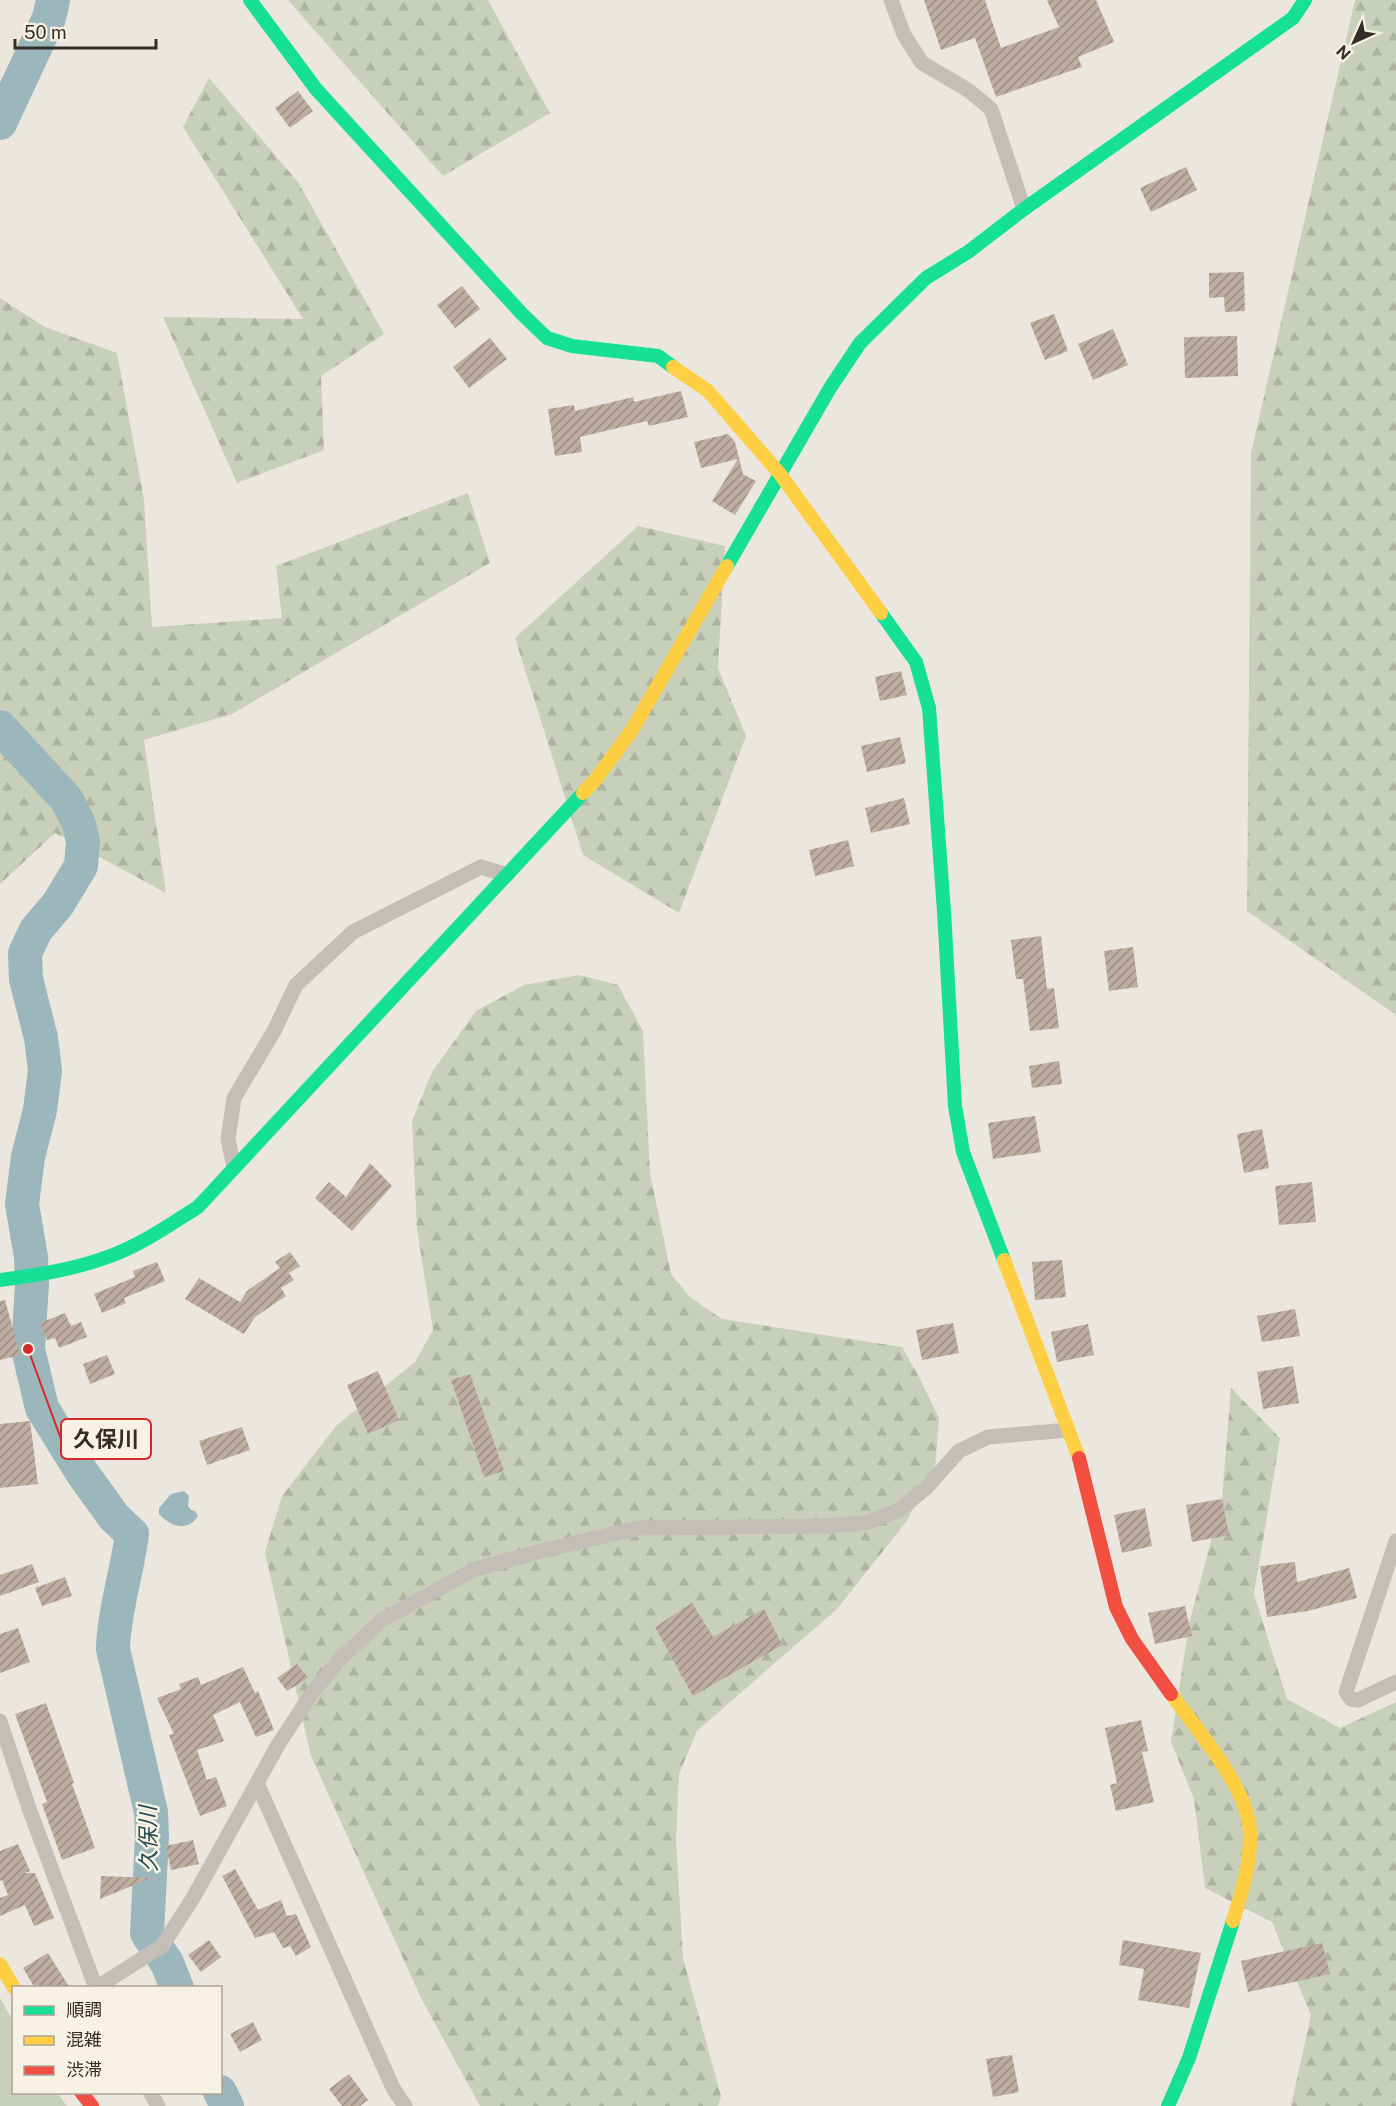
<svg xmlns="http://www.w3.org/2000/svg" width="1396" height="2106" viewBox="0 0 1396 2106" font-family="'Public Sans','Noto Sans JP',sans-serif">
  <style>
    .forest { fill: url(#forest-firs) }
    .park { fill: #c9d0b9 }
    .water { fill: #9bb7bb }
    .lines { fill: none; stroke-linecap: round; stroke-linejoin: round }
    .river { stroke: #9bb7bb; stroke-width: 34 }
    .building { fill: url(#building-hatch) }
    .street { stroke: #c3beb8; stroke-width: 15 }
    .fast { stroke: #16e098; stroke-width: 14 }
    .slow { stroke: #ffcf43; stroke-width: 14 }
    .jam { stroke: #f24e42; stroke-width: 14 }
    .labels { text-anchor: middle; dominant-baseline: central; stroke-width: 5; stroke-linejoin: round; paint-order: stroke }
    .water-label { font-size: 22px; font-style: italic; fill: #1e4953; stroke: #f8f2e5 }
    .leader { fill: none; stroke: #d62828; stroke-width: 2 }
    .callout-dot { fill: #d62828; stroke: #f8f2e5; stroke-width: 2 }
    .callout { fill: #f8f2e5; stroke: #d62828; stroke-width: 2 }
    .callout-label { font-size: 22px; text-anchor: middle; font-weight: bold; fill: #342c26 }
  </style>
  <defs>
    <pattern id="forest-firs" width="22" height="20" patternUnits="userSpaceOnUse" patternTransform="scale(1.5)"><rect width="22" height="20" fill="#c9d0b9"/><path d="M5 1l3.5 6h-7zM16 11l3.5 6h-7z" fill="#adb39f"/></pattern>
    <pattern id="building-hatch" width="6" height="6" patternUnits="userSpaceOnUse" patternTransform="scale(1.5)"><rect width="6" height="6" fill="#beada0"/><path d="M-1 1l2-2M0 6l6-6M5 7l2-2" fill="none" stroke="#9b8d82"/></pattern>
  </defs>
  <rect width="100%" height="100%" fill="#ebe7de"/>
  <g class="forest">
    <path d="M288,0h200l62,113 -107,63z"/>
    <path d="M1355,0h41v1015l-149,-104 4,-458z"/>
    <path d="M209,78l89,104 86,152 -63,42 3,74 -87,33 -74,-166 140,2 -120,-192z"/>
    <path d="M0,298l45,29 72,26 27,147 8,127 130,-9 -6,-52 192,-73 22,70 -258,151 -88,26 22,153 -111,-60 -55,51z"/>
    <path d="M638,526l87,20 -7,122 28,68 -67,177 -96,-58 -68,-217z"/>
    <path d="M579,975l39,10 25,46 7,142 21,101 19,23 32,22 180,28 17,30 20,41 -4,51 -29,53 -69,87 -140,122 -18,43 -3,66 7,118 38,138 -3,10h-238l-59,-108 -110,-242 -46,-204 17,-56 54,-70 79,-64 18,-32 -16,-101 -5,-108 20,-49 44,-61 48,-26z"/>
    <path d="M1231,1388l49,50 -26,156 33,105 53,29 56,-26v404h-105l20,-91 -39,-93 -67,-34 -11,-89 -23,-57 18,-118 33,-125z"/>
  </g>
  <path class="park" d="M0,1998l13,23 1,71 43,1 10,13h-67z"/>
  <path class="water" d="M184,1491l5,5 -1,10 3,4 4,1 3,5c-11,17 -28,10 -39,-2v-6l12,-14z"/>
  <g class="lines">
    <g class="river">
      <path d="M0,123l49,-105 4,-18"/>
      <path d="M0,727l67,73 12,24 4,18 -2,24 -23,38 -22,26 -11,23 1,26 15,59 4,33 -5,39 -12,47 -6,47 9,53 1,27 -4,65 14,59 41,66 31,43 18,17c-5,39 -18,76 -19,115l38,163 1,24 -5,97 20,30 10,25"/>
      <path d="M220,2092l7,14"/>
    </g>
  </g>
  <g class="building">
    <path d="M924,0h61l16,48 58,-21 -12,-27h49l18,42 -36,15 4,10 -86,30 -21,-59 -34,12z"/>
    <path d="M298,91l15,20 -23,17 -15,-20z"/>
    <path d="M1186,167l11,23 -46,22 -11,-24z"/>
    <path d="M1244,272l1,39 -20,1 -1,-15 -15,1v-25z"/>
    <path d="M462,286l18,23 -25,19 -18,-23z"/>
    <path d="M1054,314l14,37 -23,9 -15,-37z"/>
    <path d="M1113,329l15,36 -35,15 -15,-36z"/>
    <path d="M1237,336l1,40 -53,2 -1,-41z"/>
    <path d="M490,338l17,21 -38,29 -16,-21z"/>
    <path d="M681,391l7,26 -39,9 -2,-5 -67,16 2,15 -27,4 -7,-47 26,-4 1,6 58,-14 1,5z"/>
    <path d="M728,434l7,8 8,32 13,7 -21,34 -23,-14 26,-42 -37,9 -7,-26z"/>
    <path d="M901,671l6,24 -27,6 -5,-24z"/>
    <path d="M900,737l6,26 -39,9 -6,-26z"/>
    <path d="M904,798l6,26 -39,9 -6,-25z"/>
    <path d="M848,840l6,26 -39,10 -6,-26z"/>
    <path d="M1041,936l6,53 7,-1 5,40 -29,3 -7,-52h-7l-5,-39z"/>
    <path d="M1133,947l5,40 -29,4 -5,-40z"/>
    <path d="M1059,1061l3,23 -30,4 -3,-22z"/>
    <path d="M1035,1116l6,36 -48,7 -5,-36z"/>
    <path d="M1262,1129l7,39 -25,5 -7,-39z"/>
    <path d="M370,1163l22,23 -40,45 -37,-33 14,-16 17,15z"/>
    <path d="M1312,1182l4,40 -37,3 -4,-39z"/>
    <path d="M290,1252l10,14 -11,7 5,7 -13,8 5,8 -31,21 -11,17 -59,-35 14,-21 41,24 7,-11 33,-23 -5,-6z"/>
    <path d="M1062,1260l4,37 -31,3 -3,-38z"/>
    <path d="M157,1262l8,19 -41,17 2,5 -24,10 -8,-19 41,-17 -2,-6z"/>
    <path d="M5,1300l15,55 -20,5v-59z"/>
    <path d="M1295,1309l5,27 -38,6 -5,-26z"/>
    <path d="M65,1313l6,13 10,-4 6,15 -28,11 -4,-10 -8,2 -7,-17z"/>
    <path d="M953,1323l6,30 -37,7 -6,-30z"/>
    <path d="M1088,1324l6,31 -37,7 -6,-30z"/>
    <path d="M107,1355l8,19 -25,10 -7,-20z"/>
    <path d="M1293,1366l6,37 -36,6 -6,-37z"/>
    <path d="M378,1371l21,49 -31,14 -21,-49z"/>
    <path d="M470,1374l34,97 -20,6 -33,-97z"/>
    <path d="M30,1421l8,63 -38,4v-64z"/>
    <path d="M242,1427l8,23 -43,15 -8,-24z"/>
    <path d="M1222,1499l7,36 -37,7 -6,-37z"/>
    <path d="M1145,1508l7,38 -30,7 -8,-38z"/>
    <path d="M1295,1562l2,20 52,-14 8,30 -49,13 -41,6 -7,-51z"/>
    <path d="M32,1564l7,18 -39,14v-21z"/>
    <path d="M65,1577l7,19 -30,10 -7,-18z"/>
    <path d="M692,1603l21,34 51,-28 18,36 -89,51 -38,-69z"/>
    <path d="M1185,1606l7,30 -37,8 -7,-31z"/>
    <path d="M18,1628l12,34 -30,11v-39z"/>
    <path d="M297,1664l11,14 -21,13 -10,-13z"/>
    <path d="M243,1667l12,26 3,-2 16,39 -18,7 -16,-35 -27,13 11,26 -27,9 10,30 9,-3 11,29 -27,10 -31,-81 5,-1 -17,-36 24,-9 -2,-5 19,-7 3,8z"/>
    <path d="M46,1703l28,80 -2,1 23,64 -33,12 -20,-56 5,-2 -32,-88z"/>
    <path d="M1141,1720l7,31 -6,1 12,50 -38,9 -6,-26 7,-2 -12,-55z"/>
    <path d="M193,1840l6,24 -28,6 -5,-24z"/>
    <path d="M18,1844l12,27 -6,2h11l19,45 -20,8 -9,-21 -25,11v-18l8,-3 -6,-15 -2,1v-30z"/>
    <path d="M235,1869l23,41 23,-10 6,16 9,-2 15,33 -15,9 -6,-10 -7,2 -9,-16 -19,6 -33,-62z"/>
    <path d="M101,1876l50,2 -51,21z"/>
    <path d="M209,1940l12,17 -20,15 -13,-17z"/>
    <path d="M1123,1940l78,13 -12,55 -51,-8 6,-31 -25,-4z"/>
    <path d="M1322,1943l8,31 -82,18 -7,-31z"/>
    <path d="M48,1953l22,35h-35l-12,-20z"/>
    <path d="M253,2022l9,18 -22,12 -10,-18z"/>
    <path d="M1012,2055l7,37 -26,5 -7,-38z"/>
    <path d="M349,2074l19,26 -8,6h-18l-13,-17z"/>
  </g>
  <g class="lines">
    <g class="street">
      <path d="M891,0l13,35 18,28 46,27 23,19 33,100"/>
      <path d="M234,1167l-6,-28 6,-41 40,-67 22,-46 57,-53 128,-65 26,8"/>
      <path d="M1396,1541l-50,151 5,7 7,1 38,-18"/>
      <path d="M0,1721l30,90 66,177"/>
      <path d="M257,1783l136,305 12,18"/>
      <path d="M96,1988l66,-42 31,-48 85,-153 34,-52 26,-32 44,-41 91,-50 68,-19 98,-23 188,-2 38,-3 34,-13 27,-22 33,-37 29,-14 80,-7"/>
      <path d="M150,2092l8,14"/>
    </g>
    <g class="fast">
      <path d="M250,0l66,89 206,225 25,24 25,8 86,10 15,11"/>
      <path d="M727,566l103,-178 30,-45 66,-65 42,-26 56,-43 269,-191 12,-18"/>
      <path d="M881,613l35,49 13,46 15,203 11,195 8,46 41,108"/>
      <path d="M0,1280c38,-5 77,-11 113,-25 31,-12 58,-31 85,-48l385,-414"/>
      <path d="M1168,2106l21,-48 44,-137"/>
    </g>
    <g class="slow">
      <path d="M673,367l35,24 72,83 101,139"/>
      <path d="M583,793l13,-14 36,-49 95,-164"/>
      <path d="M1004,1260l75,198"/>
      <path d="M1171,1694c26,36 77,93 79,138 1,31 -8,60 -17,89"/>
      <path d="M0,1964l14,24"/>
    </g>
    <g class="jam">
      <path d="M1079,1458l37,149 16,32 39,55"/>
      <path d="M81,2092l11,14"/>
    </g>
  </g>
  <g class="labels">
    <g class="water-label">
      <text transform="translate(148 1839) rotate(-91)">久保川</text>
    </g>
  </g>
  <path class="leader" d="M28 1349L61 1439"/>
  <circle class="callout-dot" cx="28" cy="1349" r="6"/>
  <rect class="callout" x="61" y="1419" width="90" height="40" rx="6"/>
  <g class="callout-label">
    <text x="106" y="1447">久保川</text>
  </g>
  <rect x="12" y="1986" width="210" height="108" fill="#f8f2e5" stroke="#aaa399" stroke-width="1.5"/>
  <rect x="24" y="2006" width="30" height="9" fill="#16e098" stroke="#aaa399" stroke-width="1.5"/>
  <text x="66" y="2016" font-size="18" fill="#342c26">順調</text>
  <rect x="24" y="2036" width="30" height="9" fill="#ffcf43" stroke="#aaa399" stroke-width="1.5"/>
  <text x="66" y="2046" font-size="18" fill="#342c26">混雑</text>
  <rect x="24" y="2066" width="30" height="9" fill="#f24e42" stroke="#aaa399" stroke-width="1.5"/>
  <text x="66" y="2076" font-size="18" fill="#342c26">渋滞</text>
  <g transform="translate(1354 42) rotate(225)" stroke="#f8f2e5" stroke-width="4.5" paint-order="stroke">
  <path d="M0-4.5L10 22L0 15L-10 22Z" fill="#342c26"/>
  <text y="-9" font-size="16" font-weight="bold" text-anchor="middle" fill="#342c26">N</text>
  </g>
  <path d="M15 39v9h141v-9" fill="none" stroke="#342c26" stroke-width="3"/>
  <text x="24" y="39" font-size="18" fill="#342c26" stroke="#f8f2e5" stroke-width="4.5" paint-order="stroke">50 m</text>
</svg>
